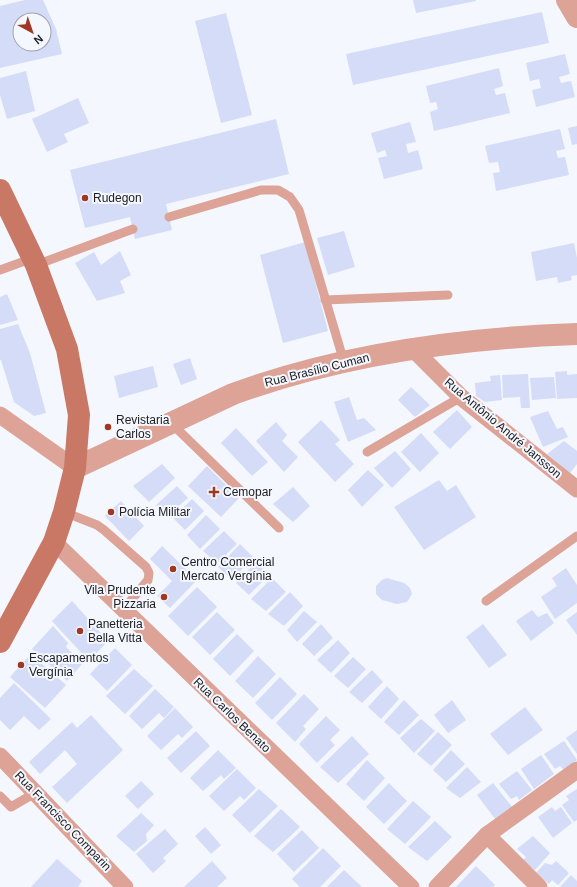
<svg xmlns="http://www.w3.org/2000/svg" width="577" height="887" viewBox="0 0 577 887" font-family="Helvetica,sans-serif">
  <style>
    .building { fill: #d4dcf7; fill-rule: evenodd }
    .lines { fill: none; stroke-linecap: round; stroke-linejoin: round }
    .service { stroke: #dca396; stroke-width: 9 }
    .minor { stroke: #dca396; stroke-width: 17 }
    .tertiary { stroke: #dca396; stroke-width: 22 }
    .secondary { stroke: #c97865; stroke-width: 22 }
    .poi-dot { fill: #a03720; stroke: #f5f7fe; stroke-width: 1.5 }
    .labels { text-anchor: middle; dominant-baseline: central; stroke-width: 4; stroke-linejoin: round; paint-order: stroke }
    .poi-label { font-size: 12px; fill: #202124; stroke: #f5f7fe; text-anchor: start }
    .street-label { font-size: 12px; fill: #202124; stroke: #f5f7fe }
  </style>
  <rect width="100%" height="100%" fill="#f5f7fe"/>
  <g class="building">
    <path d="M25,0h18l13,29 6,25 -62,14v-62zM20,20h24v24h-24z"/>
    <path d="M413,0h63v1l-60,12z"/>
    <path d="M542,12l7,31 -196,42 -7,-31z"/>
    <path d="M226,13l26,102 -31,8 -26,-102z"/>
    <path d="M565,54l5,20 -11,3 2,6 10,-2 4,16 -39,10 -4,-17 9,-2 -2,-9 -9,2 -4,-18z"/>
    <path d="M499,68l4,18 -9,3 2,6 9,-2 5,20 -76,18 -4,-19 8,-3 -2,-7 -6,1 -4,-17z"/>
    <path d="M26,71l9,40 -28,8 -7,-24v-17z"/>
    <path d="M78,98l11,25 -25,11 4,8 -21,10 -15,-33z"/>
    <path d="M276,119l13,55 -123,30 6,26 -37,9 -5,-22 -45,11 -15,-58z"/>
    <path d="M410,122l6,20 -10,2 2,9 10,-3 5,19 -39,10 -6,-21 9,-2 -2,-6 -8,3 -6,-20z"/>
    <path d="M577,126v18l-5,1 -4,-17z"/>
    <path d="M560,129l5,20 -9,2 2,7 7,-1 4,18 -73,16 -3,-18 7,-1 -2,-10 -9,1 -4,-17z"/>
    <path d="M344,231l11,36 -27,8 -11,-37z"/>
    <path d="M305,242l23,89 -45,12 -23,-88z"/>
    <path d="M574,243l3,15v17l-6,1 1,4 -14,3 -1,-6 -21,4 -5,-29z"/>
    <path d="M120,251l11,24 -11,6 5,12 -28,8 -22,-38 19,-11 7,13z"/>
    <path d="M7,294l11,26 -18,5v-28z"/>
    <path d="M18,324l12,29 16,60 -12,3 -20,-14 -13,-42h-1v-31z"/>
    <path d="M190,358l7,21 -16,6 -8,-21z"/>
    <path d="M153,366l5,21 -39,11 -5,-22z"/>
    <path d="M567,371v4l10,-1v24l-20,1 -2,-27z"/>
    <path d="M528,374l2,34h-9l-1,-11 -17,1 -1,-23z"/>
    <path d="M500,375l2,25 -17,2 -9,-6 -1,-13 16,-2 -1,-5z"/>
    <path d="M554,377l2,21 -24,2 -2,-22z"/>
    <path d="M411,387l19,18 -15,12 -17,-17z"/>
    <path d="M349,397l8,23 7,-2 12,12 -28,12 -14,-40z"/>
    <path d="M457,410l15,17 -22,22 -17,-17z"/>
    <path d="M548,411l9,18 6,-2 5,10 -25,10 -13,-30z"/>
    <path d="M321,420l19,20 -5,4 19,20 -19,18 -37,-40z"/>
    <path d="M276,422l11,13 -5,6 16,16 -14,15 -28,-31z"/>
    <path d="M236,428l32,34 -16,14 -31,-33z"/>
    <path d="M421,433l18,20 -19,19 -19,-20z"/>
    <path d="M564,441l13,10v13l-7,9 -23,-19z"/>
    <path d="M395,451l16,18 -19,19 -18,-20z"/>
    <path d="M162,464l13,14 -26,24 -16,-16z"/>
    <path d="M207,466l32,32 -18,19 -33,-31z"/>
    <path d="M368,470l16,15 -22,22 -14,-17z"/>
    <path d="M439,480l8,11 9,-6 20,32 -52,33 -30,-43z"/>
    <path d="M177,486l11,12 -22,19 -10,-12z"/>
    <path d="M293,487l17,19 -17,16 -20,-18z"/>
    <path d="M192,499l12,12 -19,19 -12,-12z"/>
    <path d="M121,501l23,25 -15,15 -24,-25z"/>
    <path d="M206,515l14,14 -20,20 -13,-14z"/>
    <path d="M224,531l13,13 -20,19 -14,-12z"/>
    <path d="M240,544l13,13 -21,23 -14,-13z"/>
    <path d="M162,546l35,34 -27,28 -13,-12 15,-15 -22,-22z"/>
    <path d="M256,562l13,13 -20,20 -13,-12z"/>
    <path d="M566,568l11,17v18l-22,16 -14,-22 16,-11 -5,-8z"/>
    <path d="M272,578l14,14 -20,19 -15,-12z"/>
    <path d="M387,578l17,5 6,5 2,6 -5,8 -10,2 -15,-4 -6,-6v-8l6,-6z"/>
    <path d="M197,587l20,20 -29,29 -20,-20z"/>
    <path d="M290,592l13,14 -19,20 -16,-12z"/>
    <path d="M72,601l36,40 -19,20 -37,-40z"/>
    <path d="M532,610l6,7 9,-4 7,10 -23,18 -15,-20z"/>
    <path d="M304,611l13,11 -20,20 -10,-12z"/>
    <path d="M217,612l18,18 -25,25 -18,-18z"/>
    <path d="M577,612v23l-11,-15z"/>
    <path d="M321,624l12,14 -19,18 -12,-12z"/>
    <path d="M483,624l24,31 -18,13 -23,-31z"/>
    <path d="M53,626l15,17 -2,4 17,16 -16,18 -35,-32z"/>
    <path d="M237,634l17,17 -24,25 -17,-17z"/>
    <path d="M338,640l12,13 -19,20 -14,-13z"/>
    <path d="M115,648l17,17 -25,26 -17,-17z"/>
    <path d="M31,654l35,31 -21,23 -35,-31z"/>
    <path d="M258,656l18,18 -23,24 -18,-17z"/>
    <path d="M353,657l13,12 -18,19 -14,-12z"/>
    <path d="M134,669l19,17 -28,28 -19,-18z"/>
    <path d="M372,670l11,12 -21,21 -13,-11z"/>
    <path d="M280,677l17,17 -25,26 -17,-17z"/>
    <path d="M14,683l37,36 -12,11 -15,-14 -14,14 -10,-10v-22z"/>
    <path d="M387,686l12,13 -18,20 -13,-12z"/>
    <path d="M155,689l19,18 -10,11 -5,-5 -17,16 -13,-13z"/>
    <path d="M304,694l15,15 -16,17 3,3 -11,13 -19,-19z"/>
    <path d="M404,700l15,15 -20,20 -15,-13z"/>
    <path d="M452,700l14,20 -18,13 -14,-18z"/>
    <path d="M525,707l18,23 -35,25 -18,-21z"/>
    <path d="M175,708l18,19 -11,11 -4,-4 -17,16 -14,-14z"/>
    <path d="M91,715l32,35 -56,53 -15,-16 25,-23 -12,-14 -25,24 -11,-12 43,-40 5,6z"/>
    <path d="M326,716l14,14 -10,10 5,5 -18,18 -18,-19z"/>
    <path d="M421,719l14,12 -21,22 -14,-15z"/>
    <path d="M577,730v24l-11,-16z"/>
    <path d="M196,731l14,15 -29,27 -14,-15z"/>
    <path d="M438,732l14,13 -21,21 -14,-12z"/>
    <path d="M352,736l17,18 -31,29 -18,-16z"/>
    <path d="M564,741l13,19 -13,10 -4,-4 -5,3 -11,-15z"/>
    <path d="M218,750l18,18 -12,11 -3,-4 -18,16 -13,-13z"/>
    <path d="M451,750l14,14 -19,18 -13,-12z"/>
    <path d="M541,755l13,19 -20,15 -13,-20z"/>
    <path d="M367,760l18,18 -21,23 -18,-17z"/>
    <path d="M467,767l14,15 -21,16 -14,-10z"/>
    <path d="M237,769l19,19 -12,12 -4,-4 -16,15 -15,-15z"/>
    <path d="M517,771l15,19 -13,10 -2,-4 -6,3 -12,-15z"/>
    <path d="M141,781l13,13 -16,15 -13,-13z"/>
    <path d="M389,783l18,18 -23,23 -18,-17z"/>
    <path d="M493,783l20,25 -17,12 -19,-25z"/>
    <path d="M259,789l19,17 -28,27 -18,-18z"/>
    <path d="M577,789v31l-3,2 -12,-17 7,-5 -3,-4z"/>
    <path d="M413,801l18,16 -26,27 -18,-15z"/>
    <path d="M552,807l3,4 6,-4 11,16 -19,15 -15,-21z"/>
    <path d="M281,809l19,18 -27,25 -19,-16z"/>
    <path d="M141,813l13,12 -8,9 1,7 -13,11 -18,-16z"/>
    <path d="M435,821l17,16 -25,24 -19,-14z"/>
    <path d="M205,827l16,18 -10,9 -16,-18z"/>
    <path d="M165,829l13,15 -15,14 3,3 -13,12 -17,-19z"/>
    <path d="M302,830l17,18 -25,24 -17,-18z"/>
    <path d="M533,836l17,17 -15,17 -13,-9 4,-4 -9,-8z"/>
    <path d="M323,848l18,18 -21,21h-20l-8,-8z"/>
    <path d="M57,859l25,22 -4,6h-47z"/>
    <path d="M212,861l15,17 -10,9h-33z"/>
    <path d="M556,861l13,12 -11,12 -6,-5 -3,4 -13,-11 9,-10 7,2z"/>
    <path d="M476,866l19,19 -2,2h-37z"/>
    <path d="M344,870l18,17h-35z"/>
    <path d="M571,875l6,6v6h-17z"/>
  </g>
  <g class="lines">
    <g class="service">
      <path d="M169,217l92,-27h17l12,7 9,13 45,152"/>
      <path d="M36,265l97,-36"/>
      <path d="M0,270l33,-12"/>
      <path d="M325,300l123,-5"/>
      <path d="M171,423l108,105"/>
      <path d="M367,452l94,-55"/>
      <path d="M64,512l33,13 7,5 42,37 3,6 -1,7 -25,30"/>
      <path d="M486,601l91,-65"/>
      <path d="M0,796l11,11 24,-14"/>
    </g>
    <g class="minor">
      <path d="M413,349l48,48 116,92"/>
      <path d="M0,415l75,53"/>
      <path d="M54,542l357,345"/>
      <path d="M0,756l125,131"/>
      <path d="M487,835l52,52"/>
      <path d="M437,887l50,-52 90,-65"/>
    </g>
    <g class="tertiary">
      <path d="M567,0l10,17"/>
      <path d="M75,468l158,-74c109,-40 228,-56 344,-60"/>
    </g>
    <path class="secondary" d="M0,190l36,75 31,84 12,66 -4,53 -11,44 -10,30 -54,100"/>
  </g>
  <g class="poi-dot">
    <circle cx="85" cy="198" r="4"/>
    <circle cx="108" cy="427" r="4"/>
    <path d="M212 486h4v4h4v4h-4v4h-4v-4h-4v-4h4z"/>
    <circle cx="111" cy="512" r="4"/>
    <circle cx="173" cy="569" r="4"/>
    <circle cx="164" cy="597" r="4"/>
    <circle cx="80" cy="631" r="4"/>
    <circle cx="21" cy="665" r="4"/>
  </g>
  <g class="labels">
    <g class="poi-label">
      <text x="93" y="198">Rudegon</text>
      <text x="116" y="420">Revistaria<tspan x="116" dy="14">Carlos</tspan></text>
      <text x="223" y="492">Cemopar</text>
      <text x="119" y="512">Polícia Militar</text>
      <text x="181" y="562">Centro Comercial<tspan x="181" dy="14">Mercato Vergínia</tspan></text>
      <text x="156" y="590" text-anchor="end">Vila Prudente<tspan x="156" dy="14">Pizzaria</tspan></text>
      <text x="88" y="624">Panetteria<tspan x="88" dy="14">Bella Vitta</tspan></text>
      <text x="29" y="658">Escapamentos<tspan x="29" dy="14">Vergínia</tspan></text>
    </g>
    <g class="street-label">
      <text transform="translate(317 370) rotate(-14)">Rua Brasílio Cuman</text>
      <text transform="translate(503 428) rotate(40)">Rua Antônio André Jansson</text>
      <text transform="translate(232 715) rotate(44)">Rua Carlos Benato</text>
      <text transform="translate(63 821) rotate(46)">Rua Francisco Comparin</text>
    </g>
  </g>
  <g transform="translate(32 32) rotate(140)"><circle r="19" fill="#f5f7fe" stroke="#a0a1a7"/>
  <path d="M0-3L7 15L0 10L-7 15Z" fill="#a03720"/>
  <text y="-6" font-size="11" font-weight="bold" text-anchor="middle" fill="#202124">N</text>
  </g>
</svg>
